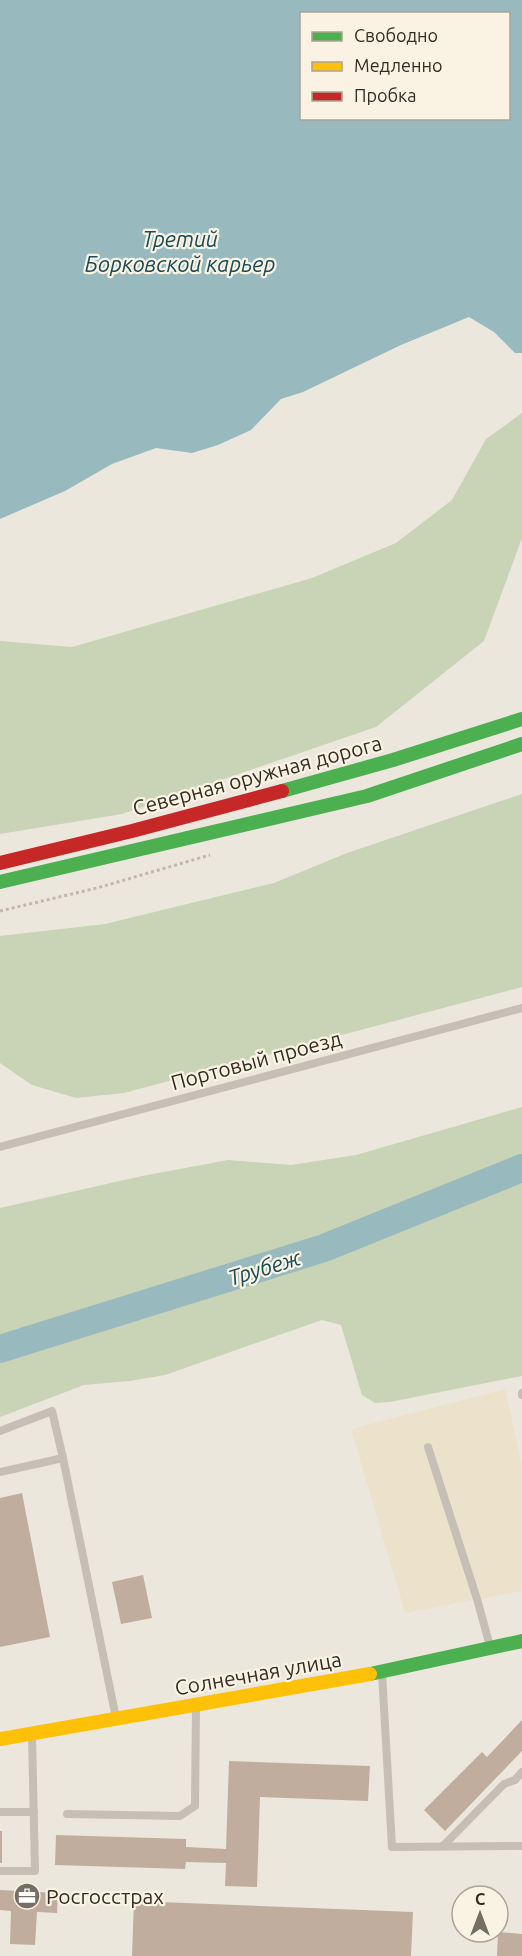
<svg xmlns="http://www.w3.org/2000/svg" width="522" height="1956" viewBox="0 0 522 1956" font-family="Ubuntu,sans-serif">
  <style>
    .green { fill: #c9d3b6 }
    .plaza { fill: #ece2cb }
    .water { fill: #98babe; fill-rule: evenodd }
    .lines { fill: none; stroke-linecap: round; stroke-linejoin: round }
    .river { stroke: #98babe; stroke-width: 28 }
    .building { fill: #c1ad9e }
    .path { stroke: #beb8af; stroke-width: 3; stroke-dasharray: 3 3; stroke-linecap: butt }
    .lane { stroke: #c5bfb6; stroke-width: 8 }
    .fast { stroke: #4caf50; stroke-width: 14 }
    .slow { stroke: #ffc107; stroke-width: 14 }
    .jam { stroke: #c62828; stroke-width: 14 }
    .labels { text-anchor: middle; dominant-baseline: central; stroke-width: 4.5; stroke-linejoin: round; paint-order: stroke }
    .street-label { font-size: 21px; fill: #352d25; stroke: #faf3e3 }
    .poi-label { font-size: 21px; fill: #352d25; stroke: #faf3e3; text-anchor: start }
    .water-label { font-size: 22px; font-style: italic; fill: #194b59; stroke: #faf3e3 }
  </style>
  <rect width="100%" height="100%" fill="#ece7dd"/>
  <g class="green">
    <path d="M522,413v125l-38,103 -108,86 -254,87 -122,20v-193l72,6 240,-69 84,-35 56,-43 34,-61z"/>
    <path d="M522,794v193l-398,106 -48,5 -44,-13 -32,-22v-127l105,-12 169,-41 73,-30z"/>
    <path d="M522,1107v269l-132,26 -15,1 -13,-8 -21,-70 -19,-5 -157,55 -36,6 -45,4 -84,32v-209l142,-32 86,-16 63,5 65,-10z"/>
  </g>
  <path class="plaza" d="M505,1389l17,76v126l-117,22 -54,-184z"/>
  <path class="water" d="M0,0h522v353h-7l-21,-21 -25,-15 -68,28 -98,47 -22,7 -30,31 -33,15 -26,8 -36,-5 -44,16 -47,27 -65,28zM302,14h206v104h-206z"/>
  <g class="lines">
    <path class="river" d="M0,1349l324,-101 198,-80"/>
  </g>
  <g class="building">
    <path d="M22,1493l28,144 -50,10v-149z"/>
    <path d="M143,1575l9,43 -31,6 -9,-42z"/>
    <path d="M522,1720v31l-77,80 -21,-21 58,-58 5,5z"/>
    <path d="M229,1761l141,5 -2,35 -108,-4 -3,90 -32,-1 1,-23 -40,-1 -1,7 -130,-4 1,-30 130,4v8l40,2z"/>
    <rect x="0" y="1831" width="2" height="32"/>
    <path d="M0,1890l58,3 -1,20 -20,-1 -2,33 -25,-1 1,-33 -11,-1z"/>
    <path d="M134,1901l279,11 -2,44h-279z"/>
    <path d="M498,1932l24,2v22h-25z"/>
  </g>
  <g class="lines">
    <path class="path" d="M0,911l97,-23 113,-33"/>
    <g class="lane">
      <path d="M0,1147l522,-139"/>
      <path d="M522,1393v2"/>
      <path d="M0,1431l52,-20 11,47 53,260"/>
      <path d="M428,1447l49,152 13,47"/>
      <path d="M0,1472l63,-14"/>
      <path d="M382,1673l10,174 130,-1"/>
      <path d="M0,1812h34"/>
      <path d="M67,1814l113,2 15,-10 1,-99"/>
      <path d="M443,1846l61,-62 11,-4 7,-8"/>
      <path d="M0,1871h35l-3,-136"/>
    </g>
    <g class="fast">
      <path d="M282,791l111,-31 129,-41"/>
      <path d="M0,882l367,-86 155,-52"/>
      <path d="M370,1674l152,-33"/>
    </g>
    <path class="slow" d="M0,1739l370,-65"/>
    <path class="jam" d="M0,863l132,-32 150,-40"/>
  </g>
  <defs>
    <symbol id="office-disc" viewBox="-11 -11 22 22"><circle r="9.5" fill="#756e65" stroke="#faf3e3"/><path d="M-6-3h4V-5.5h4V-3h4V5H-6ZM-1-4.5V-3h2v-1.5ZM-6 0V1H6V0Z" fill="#fff"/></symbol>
  </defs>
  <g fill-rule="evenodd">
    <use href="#office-disc" x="12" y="1881" width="30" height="30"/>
  </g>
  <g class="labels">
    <g class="street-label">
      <text transform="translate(257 775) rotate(-15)">Северная оружная дорога</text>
      <text transform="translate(256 1060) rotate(-15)">Портовый проезд</text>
      <text transform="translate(258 1673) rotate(-10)">Солнечная улица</text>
    </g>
    <g class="poi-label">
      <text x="46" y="1896">Росгосстрах</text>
    </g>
    <g class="water-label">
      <text x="180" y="238">Третий<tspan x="180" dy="25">Борковской карьер</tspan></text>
      <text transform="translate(264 1267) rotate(-17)">Трубеж</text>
    </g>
  </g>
  <rect x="300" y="12" width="210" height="108" fill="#faf3e3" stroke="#aba497" stroke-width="1.5"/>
  <rect x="312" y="32" width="30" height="9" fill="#4caf50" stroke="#aba497" stroke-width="1.5"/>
  <text x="354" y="42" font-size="18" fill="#352d25">Свободно</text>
  <rect x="312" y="62" width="30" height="9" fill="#ffc107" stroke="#aba497" stroke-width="1.5"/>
  <text x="354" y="72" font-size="18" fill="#352d25">Медленно</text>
  <rect x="312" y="92" width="30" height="9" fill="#c62828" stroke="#aba497" stroke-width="1.5"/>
  <text x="354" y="102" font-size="18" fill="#352d25">Пробка</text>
  <g transform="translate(480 1914)"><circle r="28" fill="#faf3e3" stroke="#aba497" stroke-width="1.5"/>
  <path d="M0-4.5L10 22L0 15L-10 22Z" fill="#756e65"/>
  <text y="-9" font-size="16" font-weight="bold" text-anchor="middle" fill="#352d25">С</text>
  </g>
</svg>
